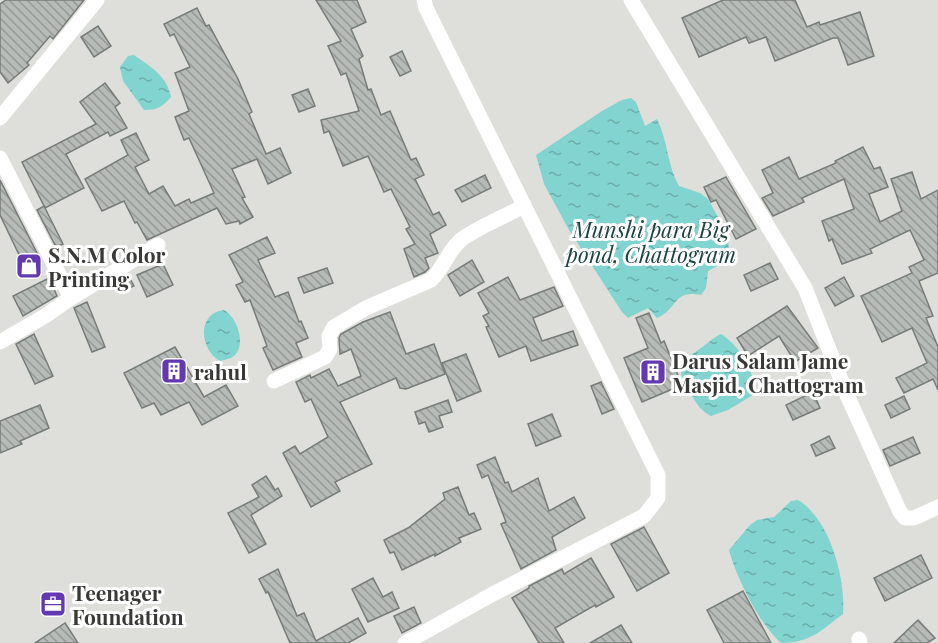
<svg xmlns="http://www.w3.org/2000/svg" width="938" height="643" viewBox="0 0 938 643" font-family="'Playfair Display',serif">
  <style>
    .water { fill: url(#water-ripples) }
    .building { fill: url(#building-back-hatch); stroke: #777c79; stroke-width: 1.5 }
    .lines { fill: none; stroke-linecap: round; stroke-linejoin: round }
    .street { stroke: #fff; stroke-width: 15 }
    .labels { text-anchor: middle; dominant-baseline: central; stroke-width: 6; stroke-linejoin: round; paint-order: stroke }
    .poi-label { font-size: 21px; font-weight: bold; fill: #393a38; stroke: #fff; text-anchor: start }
    .water-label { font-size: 22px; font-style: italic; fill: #1d4442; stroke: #fff }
  </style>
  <defs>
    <pattern id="water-ripples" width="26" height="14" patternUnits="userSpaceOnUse" patternTransform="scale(1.5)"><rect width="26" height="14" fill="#81d4cf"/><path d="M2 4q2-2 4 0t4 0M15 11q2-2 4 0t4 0" fill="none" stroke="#6bada9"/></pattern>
    <pattern id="building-back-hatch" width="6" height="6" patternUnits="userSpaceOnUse" patternTransform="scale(1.5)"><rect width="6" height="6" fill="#b6bbb8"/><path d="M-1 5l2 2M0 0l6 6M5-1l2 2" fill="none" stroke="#959997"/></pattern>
  </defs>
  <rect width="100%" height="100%" fill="#dedfdb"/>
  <g class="water">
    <path d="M134,55c17,12 33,21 37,42 -9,10 -13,13 -27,13l-21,-29 -3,-14 8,-11z"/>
    <path d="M631,98l5,4 9,24 12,-7c11,22 10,46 22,67l21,7 8,6 20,36 1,21 -8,8 -13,7 -2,17 -5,7c-28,-6 -23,14 -44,23l-9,-10 -20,10 -6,-6 -53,-82 -25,-46 -8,-29 66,-44 20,-11z"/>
    <path d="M224,310c13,7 23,35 10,46 -4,3 -10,4 -14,5 -20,-11 -24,-48 4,-51z"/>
    <path d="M721,334c18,11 37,40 32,61l-25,15 -17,6c-10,-5 -14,-12 -19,-20 -14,-24 -17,-29 6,-46 8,-5 14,-12 23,-16z"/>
    <path d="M798,500c32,19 48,79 45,114 -21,16 -33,29 -62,29 -21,-18 -45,-66 -52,-93l21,-25 7,-5 17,-3 17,-16z"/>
  </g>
  <g class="building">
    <path d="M6,0h78l-31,39 -3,-3 -23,27 2,2 -21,18 -8,-11v-68z"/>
    <path d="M316,0h41l9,22 -15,7 12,27 -4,3 9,31 3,-1 10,26 9,-4 21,49 5,-2 8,17 -9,4 18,36 6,-3 7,13 -16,9 8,19 -13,5 4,10 -4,4 -11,5 -10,-28 11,-5 -9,-15 4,-2 -19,-38 -7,3 -16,-36 -25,10 -14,-35 -5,2 -3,-13 38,-9 -13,-38 -5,2 -13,-29 13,-5z"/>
    <path d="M723,0h72l12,27 12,-5 1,3 40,-13 14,44 -26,9 -10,-27h-5l-58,23 -9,-24 -17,6 -3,-6 -47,20 -17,-39z"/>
    <path d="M197,8l9,18 3,-1 29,54 14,33 -3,2 17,40 14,-6 11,25 -23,11 -11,-25 -25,10 13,28 -3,1 11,19 -13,7 -1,-3 -13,3 -9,-16 -70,32 -10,-18 -2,1 -11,-22 -22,10 -17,-32 43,-24 -7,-15 15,-7 13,27 -14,7 14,27 14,-8 12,20 14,-7 2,4 23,-10 -25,-55 -5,2 -9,-23 14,-6 -14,-38 15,-6 -16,-33 -4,2 -6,-12z"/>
    <path d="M98,26l13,20 -17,11 -13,-20z"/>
    <path d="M402,51l9,20 -11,5 -10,-19z"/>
    <path d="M105,83l15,20 -5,4 12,21 -17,8 -2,-4 -42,22 18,34 -39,20 -23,-46 74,-38 -16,-22z"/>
    <path d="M308,89l7,17 -16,6 -7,-17z"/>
    <path d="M863,147l11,22 6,-2 8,20 -19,7 11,28 22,-11 -11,-32 21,-7 9,27 17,-9v83l-19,8 14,35 -7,2 12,29v43l-5,-11 -29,14 -8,-15 31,-15 -15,-35 -30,14 -21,-46 51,-23 -3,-6 15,-7 -14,-30 -40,19 2,4 -30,11 -10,-25 -3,2 -7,-20 32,-12 -10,-30 -42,19 2,4 -31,14 -11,-18 11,-5 -11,-23 27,-13 10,22 37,-16 -1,-2z"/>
    <path d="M485,175l6,13 -29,14 -7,-12z"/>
    <path d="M726,177l30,52 -20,10 -20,-39 -5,2 -7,-15z"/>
    <path d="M0,180l38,75 -15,8 -23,-48z"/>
    <path d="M44,206l19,38 -7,3 -19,-37z"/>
    <path d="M267,237l8,16 -17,7 17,37 13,-5 11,30 2,-1 7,17 -12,5 6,14 -29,13 -10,-22 4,-2 -17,-46 -5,2 -9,-17 7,-3 -14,-27z"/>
    <path d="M472,260l12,22 -24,14 -12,-21z"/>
    <path d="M770,263l8,16 -27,12 -7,-16z"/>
    <path d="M163,264l10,21 -26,12 -10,-22z"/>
    <path d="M327,268l6,15 -29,10 -6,-15z"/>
    <path d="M128,275l6,11 -15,7 -5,-10z"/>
    <path d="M508,277l12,23 34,-13 9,19 -30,12 9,23 31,-10 5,14 -47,16 -5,-15 -27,11 -13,-30 3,-1 -6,-10 6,-3 -11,-20z"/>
    <path d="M844,277l10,19 -19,10 -10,-18z"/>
    <path d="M49,278l8,18 -34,20 -10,-20z"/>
    <path d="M87,302l18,45 -13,5 -18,-44z"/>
    <path d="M787,306l31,42 -23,14 -16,-26 -31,20 -11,-18z"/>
    <path d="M390,312l16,42 28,-10 11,30 -39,15 -6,-1 -4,-10 -56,24 32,62 -37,18 5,9 -29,16 -28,-54 12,-7 5,8 28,-17 -17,-38 -6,3 -9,-20 14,-7 1,3 18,-9 9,17 23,-10 -10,-27 -11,5 -1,-16 2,-4 22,-12z"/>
    <path d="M649,313l12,30 3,-2 18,44 -40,17 -18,-44 24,-10 -12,-30z"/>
    <path d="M34,334l19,42 -18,8 -19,-40z"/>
    <path d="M175,347l29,50 22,-12 12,21 -36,19 -13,-23 -28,13 -7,-12 -12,5 -18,-35z"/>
    <path d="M466,354l15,37 -24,10 -15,-38z"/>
    <path d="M601,382l13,27 -12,5 -11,-28z"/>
    <path d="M813,392l7,16 -27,12 -7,-15z"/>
    <path d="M904,396l6,13 -19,9 -6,-13z"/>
    <path d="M448,400l4,12 -13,4 4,11 -14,5 -4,-10 -6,2 -4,-12z"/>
    <path d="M40,405l9,23 -29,13 2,3 -22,9v-32z"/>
    <path d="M552,414l9,22 -25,10 -8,-22z"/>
    <path d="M829,436l6,12 -19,8 -5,-11z"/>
    <path d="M913,437l7,16 -30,13 -7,-16z"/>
    <path d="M495,457l10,26 3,-1 4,10 26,-14 11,33 25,-14 11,21 -33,19 4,13 -35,19 -20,-45 5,-2 -18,-47 -6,3 -5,-13z"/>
    <path d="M266,476l9,14 3,-2 4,8 -31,19 15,29 -17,9 -21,-40 31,-16 -7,-12z"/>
    <path d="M458,487l11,28 5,-2 7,16 -22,9 2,4 -26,14v-2l-33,16 -8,-18 -4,1 -6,-13 24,-12 37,-29 -2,-6z"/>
    <path d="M644,527l25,46 -32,18 -26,-47z"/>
    <path d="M921,555l11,23 -47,23 -11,-23z"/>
    <path d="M591,558l23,39 -18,10 -1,-2 -40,23 9,15h-25l-27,-45 17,-10v-2l33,-17 2,5z"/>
    <path d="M278,569l19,47 7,-3 12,28 42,-23 8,15 -18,10h-58l-22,-51 -2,1 -7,-14z"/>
    <path d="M373,578l10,19 9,-5 7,16 -31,14 -16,-33z"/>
    <path d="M743,591l28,52h-47l-17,-33z"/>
    <path d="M414,607l7,16 -19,10 -8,-17z"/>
    <path d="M918,620l17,18 -8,5h-33z"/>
    <path d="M65,623l13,20h-43z"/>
    <path d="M621,625l11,18h-42z"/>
  </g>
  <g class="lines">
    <g class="street">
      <path d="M631,0l174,288 42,107 53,117 5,6h9l24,-11"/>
      <path d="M0,118l97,-118"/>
      <path d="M0,158l71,140 87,-53"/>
      <path d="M0,342l45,-26 26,-18"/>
      <path d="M274,381l51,-24 5,-8 -1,-13 5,-9 32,-19 65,-28c13,-12 17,-30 31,-41 18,-13 42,-22 62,-33"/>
      <path d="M859,639l1,4"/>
      <path d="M405,643l86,-48 153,-79 14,-18v-23l-232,-467 -2,-8"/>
    </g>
  </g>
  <defs>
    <symbol id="shop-square" viewBox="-11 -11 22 22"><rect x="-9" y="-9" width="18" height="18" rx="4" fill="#6239b1" stroke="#fff"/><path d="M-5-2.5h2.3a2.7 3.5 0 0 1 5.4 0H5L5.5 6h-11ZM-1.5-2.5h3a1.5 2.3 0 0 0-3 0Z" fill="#fff"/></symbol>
    <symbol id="building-square" viewBox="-11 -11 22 22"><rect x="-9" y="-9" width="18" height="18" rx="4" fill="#6239b1" stroke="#fff"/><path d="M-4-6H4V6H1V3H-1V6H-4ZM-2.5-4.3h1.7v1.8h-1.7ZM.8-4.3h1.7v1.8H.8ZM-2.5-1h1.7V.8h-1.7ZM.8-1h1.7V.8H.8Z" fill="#fff"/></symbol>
    <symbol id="office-square" viewBox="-11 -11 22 22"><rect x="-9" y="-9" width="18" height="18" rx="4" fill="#6239b1" stroke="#fff"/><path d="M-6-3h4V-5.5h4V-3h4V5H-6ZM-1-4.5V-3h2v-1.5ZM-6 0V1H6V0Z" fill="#fff"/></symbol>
  </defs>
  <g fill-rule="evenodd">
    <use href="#shop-square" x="14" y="251" width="30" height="30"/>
    <use href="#building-square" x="159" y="356" width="30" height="30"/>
    <use href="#building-square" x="638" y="357" width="30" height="30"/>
    <use href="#office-square" x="38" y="589" width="30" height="30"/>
  </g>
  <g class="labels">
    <g class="poi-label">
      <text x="48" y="254">S.N.M Color<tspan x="48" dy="24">Printing</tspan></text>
      <text x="672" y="360">Darus Salam Jame<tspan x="672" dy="24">Masjid, Chattogram</tspan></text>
      <text x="194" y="371">rahul</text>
      <text x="72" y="592">Teenager<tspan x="72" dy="24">Foundation</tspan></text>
    </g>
    <g class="water-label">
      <text x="651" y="229">Munshi para Big<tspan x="651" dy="25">pond, Chattogram</tspan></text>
    </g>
  </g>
</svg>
